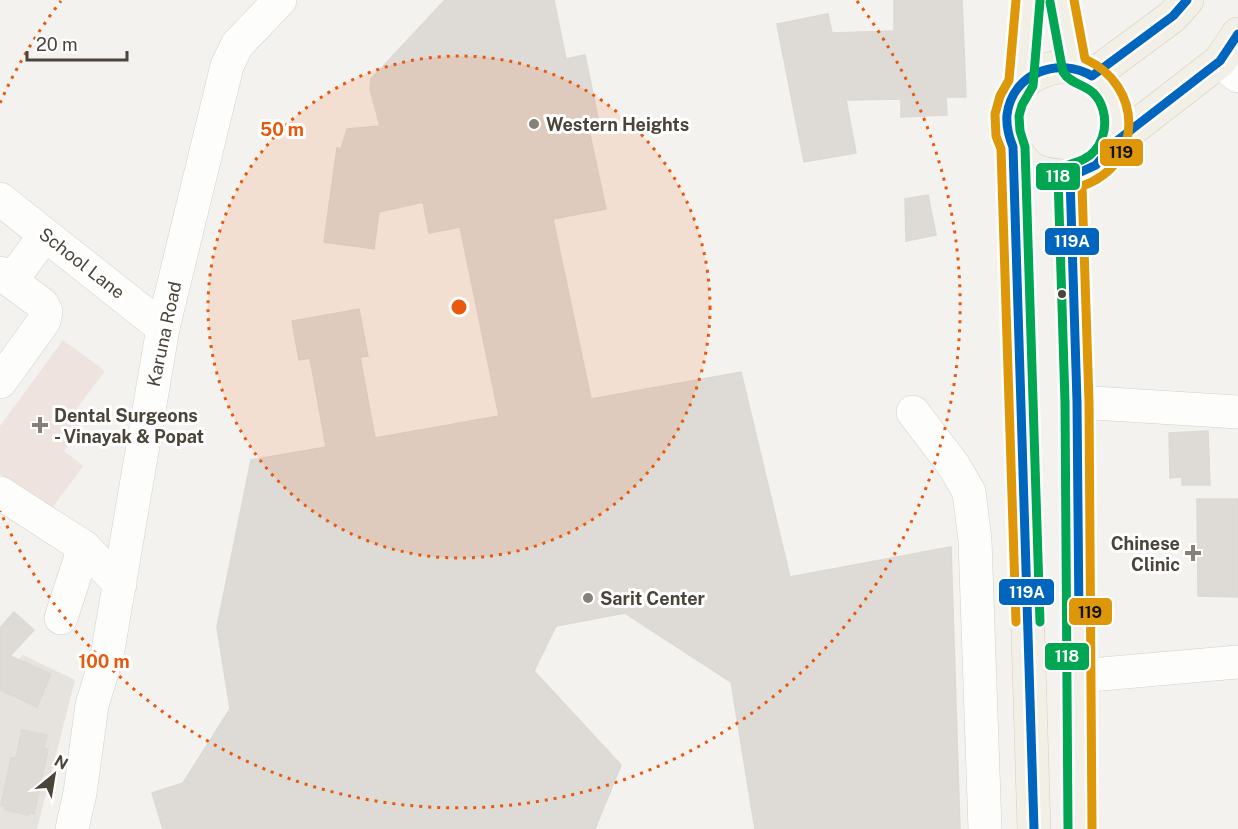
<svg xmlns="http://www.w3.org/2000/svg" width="1238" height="829" viewBox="0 0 1238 829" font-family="'Public Sans',sans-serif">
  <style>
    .medical { fill: #eee3df }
    .parking { fill: #e6e3df }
    .building { fill: #dedbd6; stroke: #dcd9d4; stroke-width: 1.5 }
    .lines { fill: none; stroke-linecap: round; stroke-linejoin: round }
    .minor-casing { stroke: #d2d0cb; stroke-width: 34 }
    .major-casing { stroke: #d6cebb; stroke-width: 34 }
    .minor { stroke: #fdfdfc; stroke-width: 33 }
    .major { stroke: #f2efe6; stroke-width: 33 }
    .bus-1-casing { stroke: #fff; stroke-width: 14 }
    .bus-2-casing { stroke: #fff; stroke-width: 14 }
    .bus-3-casing { stroke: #fff; stroke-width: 14 }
    .bus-1 { stroke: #0065bd; stroke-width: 9 }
    .bus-2 { stroke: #00a651; stroke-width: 9 }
    .bus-3 { stroke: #dd9709; stroke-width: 9 }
    .ring { fill: none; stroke: #e8590c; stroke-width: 3; stroke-dasharray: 3 6 }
    .poi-dot { fill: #868178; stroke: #fff; stroke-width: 2 }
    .bus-dot { fill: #4b4439; stroke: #fff; stroke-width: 2 }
    .labels { text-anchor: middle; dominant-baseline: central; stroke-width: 6; stroke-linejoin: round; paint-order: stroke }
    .poi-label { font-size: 18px; font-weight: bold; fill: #4b4439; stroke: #fff; text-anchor: start }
    .street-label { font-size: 18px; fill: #4b4439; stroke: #fff }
    .centre { fill: #e8590c; stroke: #fff; stroke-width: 3 }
    .ring-label { font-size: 18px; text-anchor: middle; font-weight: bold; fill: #e8590c; stroke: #fff; stroke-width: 6; stroke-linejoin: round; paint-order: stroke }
    .line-badge { stroke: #fff; stroke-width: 2 }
    .badge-label { font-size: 16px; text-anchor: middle; font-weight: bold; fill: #fff }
    .pale-badge-label { font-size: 16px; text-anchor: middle; font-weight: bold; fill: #111 }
  </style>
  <rect width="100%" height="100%" fill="#f4f2ee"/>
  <path class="medical" d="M63,340l42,31 -28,37 7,5 -8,11 5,3 -17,24 19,15 -33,45 -50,-37v-48z"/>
  <path class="parking" d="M23,655l52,25 -38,149h-37v-152z"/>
  <g class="building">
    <path d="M445,0h109l12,59 19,-4 13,63 -11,3 19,88 -53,10 38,180 150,-27 49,205 161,-30 9,282h-205l-24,-147 -106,-69 -69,13 -22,45 87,94 -26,64h-432l-11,-36 31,-10 47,-74 -13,-82 34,-167 75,-13 -16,-89 -11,2 -7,-39 67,-12 9,47 -8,1 15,81 124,-22 -39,-189 -31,6 -6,-31 -44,10 -5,37 -50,-7 13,-94 4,1 6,-20 33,-3 -10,-37 1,-10z"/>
    <path d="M894,0h68l4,97h-20l1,18 -46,2v-18l-55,1 10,53 -52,9 -27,-138 51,-10 4,19 62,-2z"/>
    <path d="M928,195l8,40 -30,6 -1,-42z"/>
    <path d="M1208,431l2,54h-28v-8l-12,1 -1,-45z"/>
    <path d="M1197,499h41v98l-40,-1z"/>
    <path d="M14,612l20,18 -24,26 41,18 -14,33 -37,-17v-62z"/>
    <path d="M22,730l25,5 -3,13 4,1 -14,65 -5,-2 -1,3 -23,-5 1,-3 -5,-2 10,-47h5z"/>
  </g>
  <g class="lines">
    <defs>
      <g id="minor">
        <path d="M1220,61l18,15"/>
        <path d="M0,199l163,129"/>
        <path d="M0,273l42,31 4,8 -2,9 -44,61"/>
        <path d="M11,281l34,-46"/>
        <path d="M1077,402l161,10"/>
        <path d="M913,412l41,54 15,26 6,48 10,289"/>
        <path d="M0,493l84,54 36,37"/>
        <path d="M61,618l23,-71"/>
        <path d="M1079,676l159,-14"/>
        <path d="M72,829l8,-36 12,-88 15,-49 56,-328 64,-262 10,-21 43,-45"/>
      </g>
      <g id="major">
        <path d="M1062,0l12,68"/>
        <path d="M1092,76l81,-60 14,-16"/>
        <path d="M1021,84l7,-84"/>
        <path d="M1114,143l106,-82 18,-27"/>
        <path d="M1013,147c5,7 11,16 18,21 9,6 19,7 30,8 59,5 77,-80 24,-103 -12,-6 -26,-8 -39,-3 -36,12 -45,44 -33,77l21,682"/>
        <path d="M1070,177l7,225 3,427"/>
      </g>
    </defs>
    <use href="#minor" class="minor-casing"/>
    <use href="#major" class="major-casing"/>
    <use href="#minor" class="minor"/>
    <use href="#major" class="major"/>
    <defs>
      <g id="bus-1">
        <path d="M1079,619l-2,-217 -7,-225 26,-12 18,-22 106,-82 18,-27"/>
        <path d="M1034,829l-21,-682c-4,-10 -7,-21 -6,-32 5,-42 51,-59 85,-39l81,-60 14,-16"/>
      </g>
      <g id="bus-2">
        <path d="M1040,1l-7,85 -11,19 -3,11 1,15 5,16 15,475"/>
        <path d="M1050,2l13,70c11,17 32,10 40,38 5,18 -1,40 -19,49 -10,6 -22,4 -26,17l7,226 3,427"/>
      </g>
      <g id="bus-3">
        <path d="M1016,0l-7,80 -9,16 -5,18 1,22 5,13 15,473"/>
        <path d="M1074,0l11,59c58,26 60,105 -3,127l7,216 3,427"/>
      </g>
    </defs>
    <use href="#bus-1" class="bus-1-casing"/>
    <use href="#bus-2" class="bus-2-casing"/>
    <use href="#bus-3" class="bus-3-casing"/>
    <use href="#bus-1" class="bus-1"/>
    <use href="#bus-2" class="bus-2"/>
    <use href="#bus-3" class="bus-3"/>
  </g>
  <circle cx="459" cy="307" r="251" fill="#e8590c" fill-opacity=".12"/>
  <g class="ring">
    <circle cx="459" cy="307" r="251"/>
    <path d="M0 103A502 502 0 0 1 61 1M857 1A502 502 0 1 1 0 511"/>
  </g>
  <g class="poi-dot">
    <circle cx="534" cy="124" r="6"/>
    <path d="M37 416h6v6h6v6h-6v6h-6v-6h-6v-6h6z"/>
    <path d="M1190 544h6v6h6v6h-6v6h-6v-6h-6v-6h6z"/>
    <circle cx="588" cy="598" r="6"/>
  </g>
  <circle class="bus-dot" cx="1062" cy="294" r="5"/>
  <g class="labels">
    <g class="poi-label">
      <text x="546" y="124">Western Heights</text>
      <text x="54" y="415">Dental Surgeons<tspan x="54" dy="21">- Vinayak &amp; Popat</tspan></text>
      <text x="1180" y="543" text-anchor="end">Chinese<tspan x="1180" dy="21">Clinic</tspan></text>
      <text x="600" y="598">Sarit Center</text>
    </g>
    <g class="street-label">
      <text transform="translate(82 263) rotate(38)">School Lane</text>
      <text transform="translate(164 334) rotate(-78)">Karuna Road</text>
    </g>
  </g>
  <circle cx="459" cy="307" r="9" class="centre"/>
  <g class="ring-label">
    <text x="282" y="136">50 m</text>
    <text x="104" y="668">100 m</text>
  </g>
  <g class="line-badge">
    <rect x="1099" y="138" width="45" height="29" rx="6" fill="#dd9709"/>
    <rect x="1035" y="162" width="46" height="29" rx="6" fill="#00a651"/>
    <rect x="1044" y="227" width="56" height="29" rx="6" fill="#0065bd"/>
    <rect x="998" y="578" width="57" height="28" rx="6" fill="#0065bd"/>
    <rect x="1068" y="597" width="45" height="29" rx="6" fill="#dd9709"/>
    <rect x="1044" y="642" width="46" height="29" rx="6" fill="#00a651"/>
  </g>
  <g class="badge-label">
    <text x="1058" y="182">118</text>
    <text x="1072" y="247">119A</text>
    <text x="1027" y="598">119A</text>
    <text x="1067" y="662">118</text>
  </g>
  <g class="pale-badge-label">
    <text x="1121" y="158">119</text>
    <text x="1090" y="618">119</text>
  </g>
  <g transform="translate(54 775) rotate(30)" stroke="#ffffff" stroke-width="4.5" paint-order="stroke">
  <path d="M0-4.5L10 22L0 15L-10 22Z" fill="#4b4439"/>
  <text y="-9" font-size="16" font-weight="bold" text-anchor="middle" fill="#4b4439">N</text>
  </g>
  <path d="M27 51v9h100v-9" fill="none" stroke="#4b4439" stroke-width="3"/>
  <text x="36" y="51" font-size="18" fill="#4b4439" stroke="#ffffff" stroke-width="4.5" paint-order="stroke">20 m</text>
</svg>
